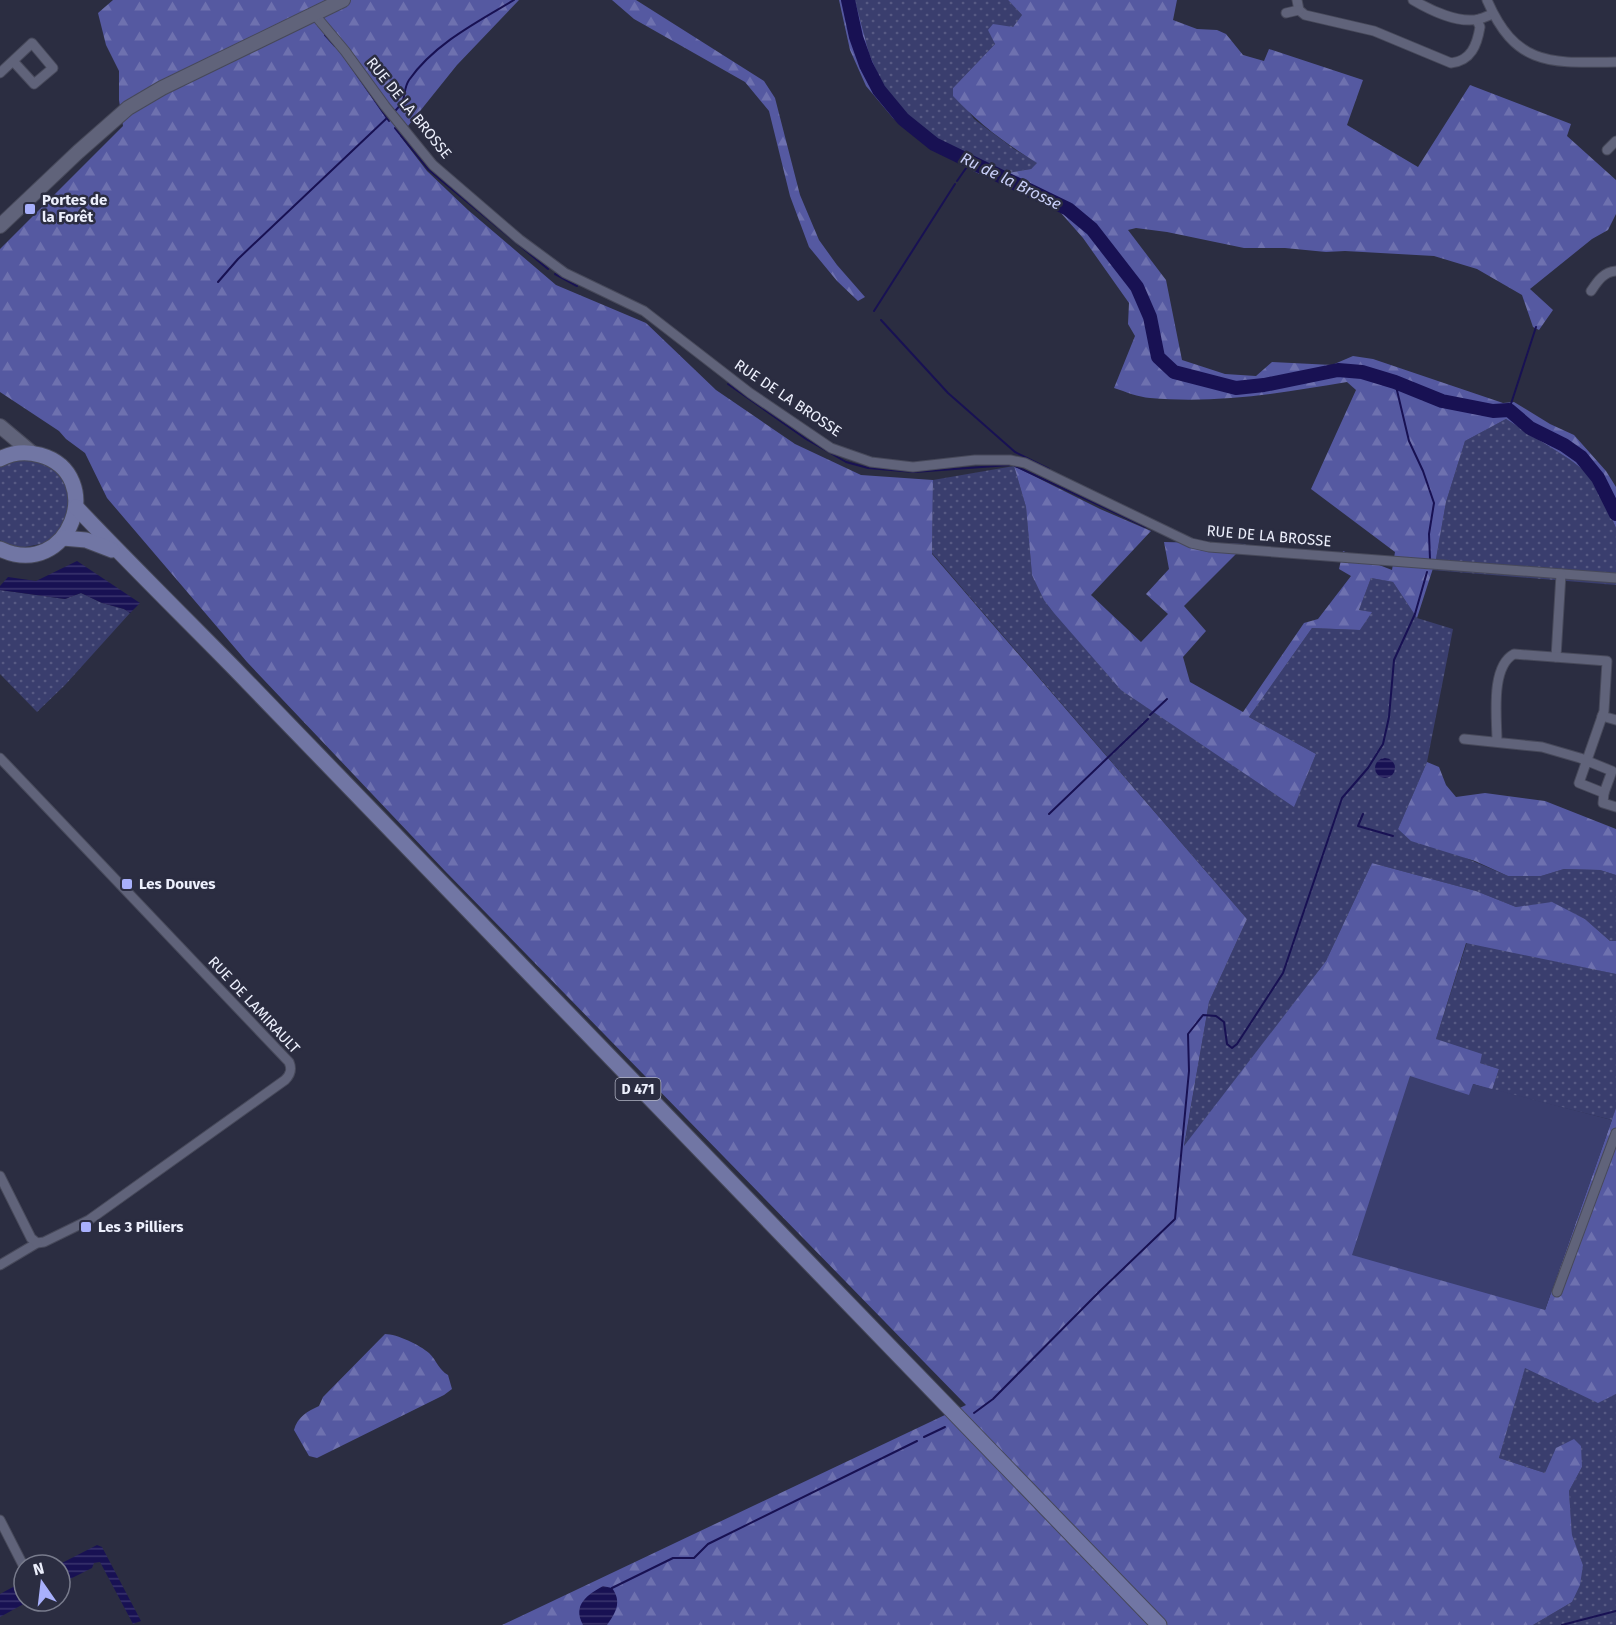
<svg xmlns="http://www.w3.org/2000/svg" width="1616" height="1625" viewBox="0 0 1616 1625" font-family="'Fira Sans',sans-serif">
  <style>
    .grass { fill: url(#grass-dots) }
    .forest { fill: url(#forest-firs) }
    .park { fill: #3a3e6e }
    .water { fill: url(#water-rules) }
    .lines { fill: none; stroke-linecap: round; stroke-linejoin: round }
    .stream { stroke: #181153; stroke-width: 2 }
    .river { stroke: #181153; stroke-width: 14 }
    .minor-casing { stroke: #47495a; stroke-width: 11 }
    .secondary-casing { stroke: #47495a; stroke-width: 16 }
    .primary-casing { stroke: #47495a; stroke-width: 17 }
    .minor { stroke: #60637a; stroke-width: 9 }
    .secondary { stroke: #60637a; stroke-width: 14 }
    .primary { stroke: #7176a4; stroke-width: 15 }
    .poi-dot { fill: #a8b0fc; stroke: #2b2d41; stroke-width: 2 }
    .labels { text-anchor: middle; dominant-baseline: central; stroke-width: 5; stroke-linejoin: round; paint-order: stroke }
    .shield { fill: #2b2d41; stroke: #b2b5c4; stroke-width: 1.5 }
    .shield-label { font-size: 14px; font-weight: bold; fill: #eceffc }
    .street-label { font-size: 15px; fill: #eceffc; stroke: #2b2d41 }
    .poi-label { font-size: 15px; font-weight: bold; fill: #eceffc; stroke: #2b2d41; text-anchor: start }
    .water-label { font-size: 16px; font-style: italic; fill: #c9cff8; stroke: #2b2d41 }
  </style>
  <defs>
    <pattern id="grass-dots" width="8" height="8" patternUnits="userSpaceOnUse" patternTransform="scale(1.5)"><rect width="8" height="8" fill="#3a3e6e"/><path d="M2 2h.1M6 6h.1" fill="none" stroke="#575a84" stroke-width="1.8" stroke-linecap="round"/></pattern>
    <pattern id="forest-firs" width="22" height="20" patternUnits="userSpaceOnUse" patternTransform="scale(1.5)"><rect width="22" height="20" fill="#5559a1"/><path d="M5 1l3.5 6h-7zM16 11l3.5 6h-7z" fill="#6e71af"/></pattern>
    <pattern id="water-rules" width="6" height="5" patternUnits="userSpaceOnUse" patternTransform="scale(1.5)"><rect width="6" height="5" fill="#181153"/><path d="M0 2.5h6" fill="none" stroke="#3a346d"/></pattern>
  </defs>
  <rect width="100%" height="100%" fill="#2b2d41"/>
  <g class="grass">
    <path d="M855,0h153l14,15 -9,12 -24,3 6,14 -42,44 21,31 40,30 24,14 -7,6 -23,4 -70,-31 -32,-26 -25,-35 -12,-28z"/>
    <path d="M1506,419l63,40 25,19 22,50v57l-184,-15 4,-11 10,-57 19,-61z"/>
    <path d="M25,456l28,9 18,24 -1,31 -20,22 -30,6 -15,-4 -5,-4v-75z"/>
    <path d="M1014,466l12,41 6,68 262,231 22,-52 -67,-37 63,-89 48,2 11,-18 -12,-2 12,-32 22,4 24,36 36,11 -26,133 -29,67 110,47h33l23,-7 36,1 16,5v66h-6l-25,-22 -33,-16 -36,4 -40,-16 -104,-28 -46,98 -142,186 25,-145 38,-83 -315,-366 1,-73z"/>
    <path d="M0,590l65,9 16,-6 21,10 22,6 6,4 -65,72 -28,27 -37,-38z"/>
    <path d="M1467,942l149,32v134l-4,12 -120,-30 7,-21 -19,-6 -44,-24z"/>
    <path d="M1525,1367l72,35 19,-8v231h-83l39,-23 11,-37 -11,-29 -3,-45 13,-24 -37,6 -46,-15z"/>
  </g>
  <g class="forest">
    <path d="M113,0h406l-62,65 -57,71 27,35 41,39 88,75 90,38 70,67 79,54 66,31 72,5 -1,74 315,365 -38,83 -25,144 142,-185 46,-98 104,28 40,16 36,-5 33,17 25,22h6v33l-150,-31 -30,96 46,15 -2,9 19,6 -7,21 -19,-6 72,226 71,-202v286l-18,9 -73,-35 -26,90 46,15 11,-25 18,-9 7,7 1,21 -13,24 3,44 11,30 -3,20 -8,17 -39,23h-1031l464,-220 -521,-534 -198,-209 -140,-164 -22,-45 -19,-14 -7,-8 -59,-39v-143l123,-123 -4,-26v-29l-13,-26 -8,-32z"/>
    <path d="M612,0h24l128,81 11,17 25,97 19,45 18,25 28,32 -7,4 -21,-20 -28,-34 -19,-51 -21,-85 -24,-29 -111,-63z"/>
    <path d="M839,0h16l14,53 12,28 25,35 32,26 70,31 23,-4 6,-6c-31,-19 -59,-40 -84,-67v-8l42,-44 -7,-14 5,-6 20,3 9,-12 -14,-15h169l-4,20 24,9 20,1 9,4 17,21 21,6 5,-12 94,31 -16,45 71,42 52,-82 101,39 -4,12 49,44v34l-8,16 -16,9 -62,50 23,21 -14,20 -6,-3 -11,-32 -45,-26 -43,-13 -89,-5 -19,1 -41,-4h-41l-77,-16 -31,-4 -8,2 38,50 16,80 43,14 31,2 16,-14 60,3 21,-9 20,3 130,44 11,-1 36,22 24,11 32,36 10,16v41l-22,-50 -25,-19 -63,-40 -41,22 -19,61 -10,57 -19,59 -24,-36 -22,-4 -12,32 13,2 -12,18 -48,-2 -63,89 67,37 -22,53 -173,-117 -67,-77 -10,-13 -12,-25 -6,-68 -12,-41 86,43 51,22 -60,64 50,47 27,-28 -22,-20 23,-25 -5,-27 82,2 -62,62 22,25 -23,26 7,25 53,30 61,-89 14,-4 33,-43 -12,-7 4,-18 49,19 3,-18 -84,-63 45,-99 -9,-8c-66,11 -130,22 -197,16 -12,-1 -24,-6 -36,-10l21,-52 -7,-12 1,-21 -46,-65 -22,-25 -31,-17 -57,-25 -50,-29 -30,-24 -27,-32 -16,-36z"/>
    <path d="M1427,762l12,5 7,18 10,12 29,-4 60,8 71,28v46l-16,-5 -36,-1 -23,7h-33l-33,-15 -64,-20 -13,-12z"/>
    <path d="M385,1334c12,0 35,11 44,19 8,8 10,17 19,22l4,14 -8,6 -127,63 -8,-2 -15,-26c3,-13 14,-19 25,-24l4,-9z"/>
  </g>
  <path class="park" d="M1410,1076l59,19 4,-11 139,36 -67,190 -193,-55z"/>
  <g class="water">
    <path d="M77,561l63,42 -10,10 -6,-4 -22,-6 -21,-10 -16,6 -65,-9v-4l8,-9 28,4z"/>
    <circle cx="1385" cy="768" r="10"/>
    <path d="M97,1545l5,2 39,74 -8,3 -33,-62 -6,1 -2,5 -32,16v-19h-2z"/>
    <path d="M24,1581v20h5l-29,16v-23z"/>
    <path d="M603,1586l9,2c10,14 4,24 -5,37h-24c-11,-20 4,-30 20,-39z"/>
  </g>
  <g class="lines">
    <g class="stream">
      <path d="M325,35l10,11"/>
      <path d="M348,62l41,59"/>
      <path d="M396,110c12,-12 6,-19 13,-30 25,-36 68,-58 105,-80"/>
      <path d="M395,128l34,42 119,99"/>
      <path d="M957,181l14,-20"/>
      <path d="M555,274l22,12"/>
      <path d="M218,282l20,-23 150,-142"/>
      <path d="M874,311l81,-127"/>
      <path d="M881,320l67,73 67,59 34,17"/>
      <path d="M1395,382l14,59 14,30 11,32 -5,31 1,25"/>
      <path d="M728,384l78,55 40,23 22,6 46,4 95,-7"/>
      <path d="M1509,410l27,-83"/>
      <path d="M1015,466l131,61"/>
      <path d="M1150,715l17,-16"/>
      <path d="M1049,814l99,-95"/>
      <path d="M1363,814l-5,12 35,10"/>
      <path d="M974,1413l19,-14 107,-108 75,-72 14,-148 -1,-37 15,-19 13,1 8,6 3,22 5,4 5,-4 46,-71 59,-175 26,-30 15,-24 6,-27 5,-57 21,-46 12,-42"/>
      <path d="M924,1437l21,-10"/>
      <path d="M612,1588l61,-30h21l14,-14 209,-103"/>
      <path d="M1562,1625l54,-14"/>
    </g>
    <path class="river" d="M848,0l8,37 10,28 13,25 24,29 31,25 134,65 24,20 45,58 13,30 8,40 16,15 62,16 28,-3 74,-15 24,2 33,10 47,19 51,10 16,-1 21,18 34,17 17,12 17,21 18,36"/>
    <defs>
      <g id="minor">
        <path d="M1297,0l2,10 6,5 69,16 77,32c20,-2 26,-18 29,-36l-3,-7"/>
        <path d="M1413,0c17,10 46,24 66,19 5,-1 10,-4 14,-5"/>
        <path d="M1487,0c29,67 64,63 129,62"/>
        <path d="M1286,13l13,-3"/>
        <path d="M314,14l31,37 40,55 48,59 86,74 46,34 79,38 106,82 81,55 40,14 42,5 62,-7h35l15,3 166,80 18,4 407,31"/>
        <path d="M0,73l32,-30 21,25 -19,16 -21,-23"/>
        <path d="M1607,150l9,-9"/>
        <path d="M1591,291c6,-9 12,-19 25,-20"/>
        <path d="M1556,657l5,-83"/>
        <path d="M1602,716l14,4"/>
        <path d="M1464,739l78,8 38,11 32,13 -8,22 -25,-10 25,-72 3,-50 -93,-7c-24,13 -17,64 -17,88"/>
        <path d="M0,758l289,304c3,7 2,12 -4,18l-196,140 -45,22 -7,1 -37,22"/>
        <path d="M1604,793l-1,10 13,4"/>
        <path d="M0,1176l31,62 6,5"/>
        <path d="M1557,1292l59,-159"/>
        <path d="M0,1520l24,47"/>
      </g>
      <g id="secondary">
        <path d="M0,226l78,-74 50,-44 34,-20 181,-88"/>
        <path d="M0,426l31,26"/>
      </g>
      <g id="primary">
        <path d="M0,459c13,-7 26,-8 40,-4 68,19 30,127 -40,94"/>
        <path d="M76,507c52,55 106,108 159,162l924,956"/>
        <path d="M63,538l23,2 26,10"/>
      </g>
    </defs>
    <use href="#minor" class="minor-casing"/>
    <use href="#secondary" class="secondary-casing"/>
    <use href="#primary" class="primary-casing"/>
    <use href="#minor" class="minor"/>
    <use href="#secondary" class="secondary"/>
    <use href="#primary" class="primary"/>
  </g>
  <g class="poi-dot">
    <rect x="24" y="203" width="12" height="12" rx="3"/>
    <rect x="121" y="878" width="12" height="12" rx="3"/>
    <rect x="80" y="1221" width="12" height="12" rx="3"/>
  </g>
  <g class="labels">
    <rect class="shield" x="615.5" y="1078" width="45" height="22" rx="4.5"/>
    <g class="shield-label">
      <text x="638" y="1089">D 471</text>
    </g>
    <g class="street-label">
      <text transform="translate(409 108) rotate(51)">RUE DE LA BROSSE</text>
      <text transform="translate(788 398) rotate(34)">RUE DE LA BROSSE</text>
      <text transform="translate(1269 536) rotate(5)">RUE DE LA BROSSE</text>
      <text transform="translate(254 1005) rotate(47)">RUE DE LAMIRAULT</text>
    </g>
    <g class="poi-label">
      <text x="42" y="200">Portes de<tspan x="42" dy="17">la Forêt</tspan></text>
      <text x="139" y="884">Les Douves</text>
      <text x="98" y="1227">Les 3 Pilliers</text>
    </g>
    <g class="water-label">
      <text transform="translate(1011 181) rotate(26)">Ru de la Brosse</text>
    </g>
  </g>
  <g transform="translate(42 1583) rotate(346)"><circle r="28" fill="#2b2d41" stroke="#787b8c" stroke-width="1.5"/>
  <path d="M0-4.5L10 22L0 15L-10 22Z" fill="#a8b0fc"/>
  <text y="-9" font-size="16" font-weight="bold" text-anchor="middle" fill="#eceffc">N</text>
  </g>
</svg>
